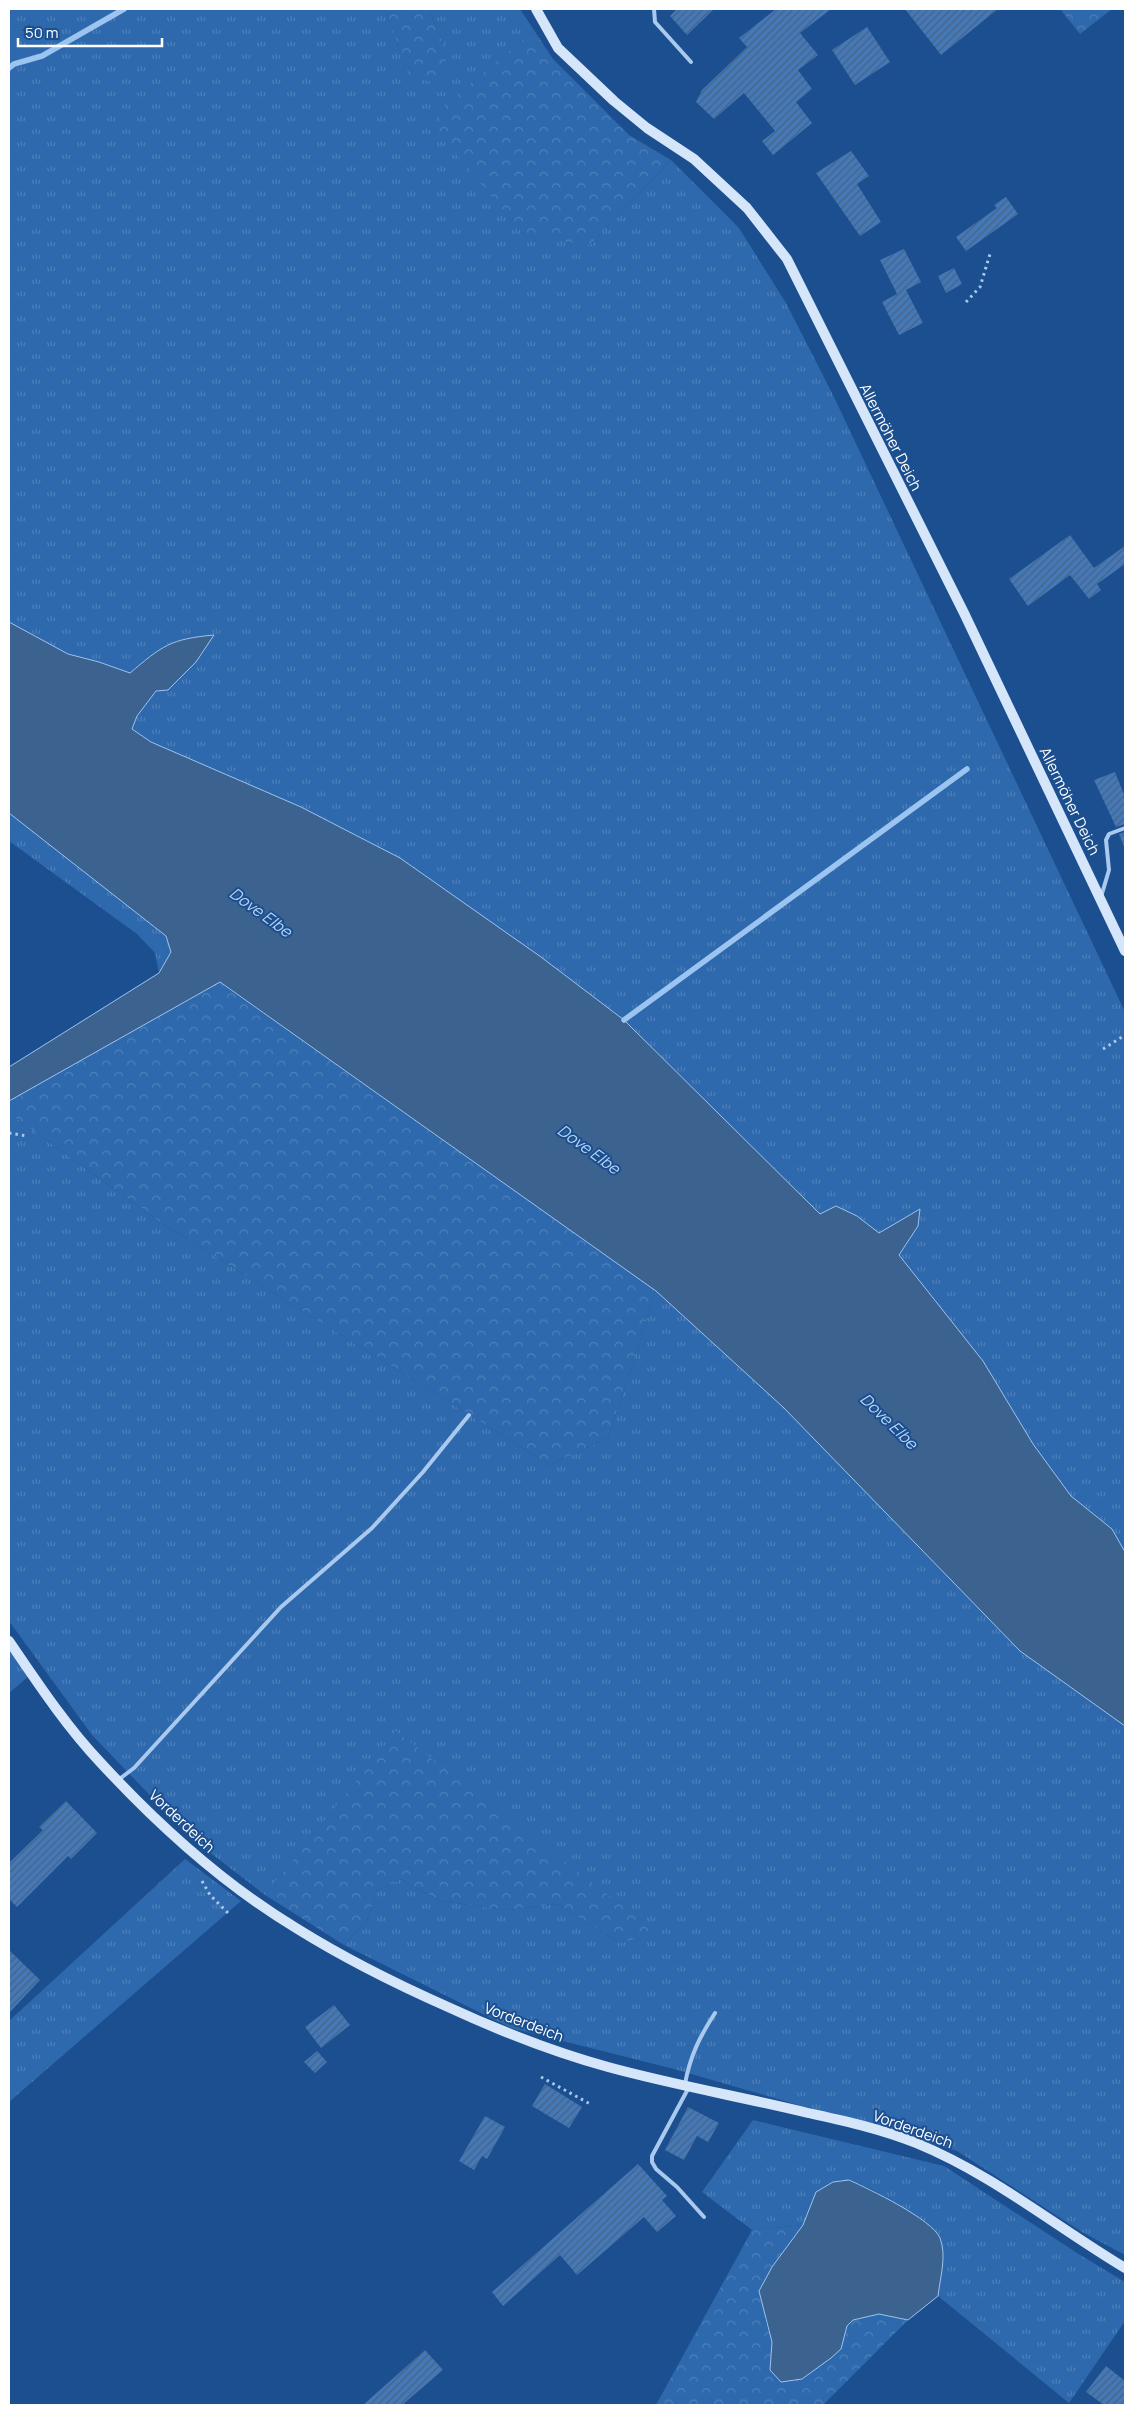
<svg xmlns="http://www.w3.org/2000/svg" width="1134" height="2414" viewBox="0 0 1134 2414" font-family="Manrope,sans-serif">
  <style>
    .grass { fill: url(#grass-tufts) }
    .forest { fill: url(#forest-crowns) }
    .water { fill: #3c6290; stroke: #9cc4f0 }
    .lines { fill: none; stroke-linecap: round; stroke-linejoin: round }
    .stream { stroke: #9cc4f0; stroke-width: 5.5 }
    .building { fill: url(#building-hatch) }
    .path { stroke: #a9c9ee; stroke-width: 3; stroke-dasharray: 2.5 4; stroke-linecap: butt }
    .lane { stroke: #a9c9ee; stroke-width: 4 }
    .secondary { stroke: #d6e6fa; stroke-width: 10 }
    .labels { text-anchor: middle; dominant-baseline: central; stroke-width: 4; stroke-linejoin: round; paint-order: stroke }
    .street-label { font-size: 15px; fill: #fff; stroke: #1b4f8f }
    .water-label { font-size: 16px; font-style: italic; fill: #b5d3f5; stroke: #1b4f8f }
  </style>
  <defs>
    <pattern id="grass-tufts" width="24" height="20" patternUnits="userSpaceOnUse" patternTransform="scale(1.25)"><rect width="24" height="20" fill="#2e69ad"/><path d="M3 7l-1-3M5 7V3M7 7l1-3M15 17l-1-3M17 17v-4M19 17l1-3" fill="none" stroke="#4d80b9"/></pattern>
    <pattern id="forest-crowns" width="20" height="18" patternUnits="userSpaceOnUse" patternTransform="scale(1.25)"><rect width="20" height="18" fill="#2e69ad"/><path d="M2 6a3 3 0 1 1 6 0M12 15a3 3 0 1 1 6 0" fill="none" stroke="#4d80b9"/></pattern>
    <pattern id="building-hatch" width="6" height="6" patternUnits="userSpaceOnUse" patternTransform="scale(1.25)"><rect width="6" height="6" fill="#4478b7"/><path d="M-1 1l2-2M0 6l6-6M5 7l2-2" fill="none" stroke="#486282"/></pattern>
  </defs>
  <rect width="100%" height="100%" fill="#1b4f8f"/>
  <g class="grass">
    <path d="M9,9h376l24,66 34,-31 -14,-35h91l14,21 -94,80 150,135 81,-85 68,68 47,75 46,90 293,619v540l-13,-23 -41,-33 -38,-52 -50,-83 -84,-106 19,-29 -39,7 -22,-17 -37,-2 -196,-194 -83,-63 -141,-99 -99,-51 -150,-65 -19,-13 5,-13 19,-25 12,-1 28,-28 17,-26c-41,3 -52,10 -83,37l-31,-11 -31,-8 -59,-32z"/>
    <path d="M9,813l157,123 5,16 -12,21 -4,-20 -18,-19 -128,-93z"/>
    <path d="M9,1113l154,111 387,241 58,-27 48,-147 128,117 236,243 105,75v529l-43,-23 -125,-81 -283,-82 -163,-41 -167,-83 23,-25 10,-29 24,-12 39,22 67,9 51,-6 61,39 -223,-211 -131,163 -74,-57 -99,-103 -83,-114z"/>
    <path d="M9,1649l20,27 -20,17z"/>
    <path d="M185,1859l56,42 -232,201v-81z"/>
    <path d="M753,2120l191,46 133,87 48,29v39l-56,82 -131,-107 5,-38 -17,-36 -55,-33 -22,-9 -33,12 -13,33 -51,5 -50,-38z"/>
  </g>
  <g class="forest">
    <path d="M385,9h44l14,35 4,25 -16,13 -22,-6z"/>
    <path d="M1060,9h52l-32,25z"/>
    <path d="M534,30l19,29 76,76 42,25 -81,85 -65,-9 -86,-102v-24z"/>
    <path d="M219,982l437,309 -48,147 -58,27 -387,-241 -154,-111v-12z"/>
    <path d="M396,1731l261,202 -38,10 -61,-39 -51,6 -67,-9 -39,-22 -24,12 -10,29 -23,25 -79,-50z"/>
    <path d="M803,2225l-31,42 -7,52 7,23 -2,28 32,9 39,-30 6,-23 6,-6 26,-6 29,6 -85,85h-167l96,-175z"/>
  </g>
  <g class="water">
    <path d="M9,622l59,32 31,8 31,11c32,-27 40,-34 84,-38l-18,27 -28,28 -12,1 -19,25 -5,13 19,13 150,65 99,51 141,99 83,63 196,194 16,-8 21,10 22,17 41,-24 -2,17 -19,29 84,106 50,83 38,52 41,33 13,23v174l-105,-75 -236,-243 -128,-117 -436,-309 -211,119v-34l150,-94 12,-21 -5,-16 -157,-123z"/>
    <path d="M849,2180c20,9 83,39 91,58 7,18 0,40 -2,58l-30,24 -29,-6 -26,6 -6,6 -6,23 -10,9 -29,21 -21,3 -11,-12 2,-28 -13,-51 13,-24 31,-42 13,-33 17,-10z"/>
  </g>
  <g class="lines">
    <g class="stream">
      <path d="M9,68l5,-4 28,-8 82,-47"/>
      <path d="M624,1020l343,-251"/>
    </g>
  </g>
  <g class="building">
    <path d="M677,9h37l-27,26 -17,-19z"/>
    <path d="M776,9h55l-31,24 18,22 -20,15 14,19 -16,13 16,21 -39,32 -11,-14 13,-10 -31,-38 -30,26 -18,-17 6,-12 45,-43 -8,-9z"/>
    <path d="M905,9h93l-57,46z"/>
    <path d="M867,27l23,35 -35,23 -23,-35z"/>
    <path d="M851,151l18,25 -12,8 24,38 -21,14 -44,-63z"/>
    <path d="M1006,197l12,17 -52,37 -10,-14 41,-29 -3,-3z"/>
    <path d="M904,249l17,33 -15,8 17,33 -24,12 -17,-33 15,-8 -17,-34z"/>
    <path d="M954,268l8,16 -16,9 -8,-17z"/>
    <path d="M1070,535l24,33 31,-22v18l-28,20 4,6 -12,9 -19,-24 -42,31 -19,-27z"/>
    <path d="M1115,772l10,25v27l-9,3 -22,-47z"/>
    <path d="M1125,832v17l-6,-15z"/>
    <path d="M66,1801l31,32 -26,26 -3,-3 -51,51 -8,-8v-36l34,-33 -4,-3z"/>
    <path d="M9,1950l31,30 -31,33z"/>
    <path d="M334,2005l16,20 -29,23 -16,-21z"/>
    <path d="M317,2051l10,11 -12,11 -11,-11z"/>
    <path d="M545,2084l37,23 -13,21 -37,-22z"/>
    <path d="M688,2107l31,16 -11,19 -11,-6 -13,24 -19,-10z"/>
    <path d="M485,2116l20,11 -18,32 -5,-3 -8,14 -15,-9z"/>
    <path d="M638,2164l29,32 -5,4 14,16 -19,16 -13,-15 -67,58 -17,-20 -57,51 -11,-14z"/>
    <path d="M425,2350l18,20 -41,35h-39z"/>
    <path d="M1106,2366l19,15v24h-21l-18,-13z"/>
  </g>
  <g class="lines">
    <g class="path">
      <path d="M966,302l14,-15 10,-33"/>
      <path d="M1103,1049l22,-14"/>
      <path d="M9,1133l18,3"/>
      <path d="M202,1881l8,14 18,18"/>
      <path d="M541,2077l51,28"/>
    </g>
    <g class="lane">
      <path d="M654,9l1,13 36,40"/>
      <path d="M1101,897l8,-27 -3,-30 3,-6 16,-6"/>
      <path d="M118,1780l16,-12 147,-161 91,-79 51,-56 46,-57"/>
      <path d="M685,2084c5,-28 15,-48 30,-71"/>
      <path d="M689,2087l-37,69v6l4,7 21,18 27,30"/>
    </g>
    <g class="secondary">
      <path d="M536,9l22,39 56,53 33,27 47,31 53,49 40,51 177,354 161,338"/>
      <path d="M9,1641c28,41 57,85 91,121 58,63 123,122 196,166 48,30 100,56 152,79 52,24 105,45 160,60 66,18 134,30 200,46 36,8 74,16 108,30 76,31 139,83 209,125"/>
    </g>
  </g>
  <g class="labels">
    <g class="street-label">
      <text transform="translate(891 437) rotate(63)">Allermöher Deich</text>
      <text transform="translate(1070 801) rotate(64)">Allermöher Deich</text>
      <text transform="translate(182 1821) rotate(43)">Vorderdeich</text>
      <text transform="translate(524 2022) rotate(21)">Vorderdeich</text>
      <text transform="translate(913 2129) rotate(20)">Vorderdeich</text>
    </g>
    <g class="water-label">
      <text transform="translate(261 912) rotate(36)">Dove Elbe</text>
      <text transform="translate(589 1149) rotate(36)">Dove Elbe</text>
      <text transform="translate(889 1421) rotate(44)">Dove Elbe</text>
    </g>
  </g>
  <rect width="1134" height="2414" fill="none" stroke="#ffffff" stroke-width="20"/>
  <path d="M18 38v8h144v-8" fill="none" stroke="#ffffff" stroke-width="2.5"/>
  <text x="25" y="38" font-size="15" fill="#ffffff" stroke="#1b4f8f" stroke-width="4" paint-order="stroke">50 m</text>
</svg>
